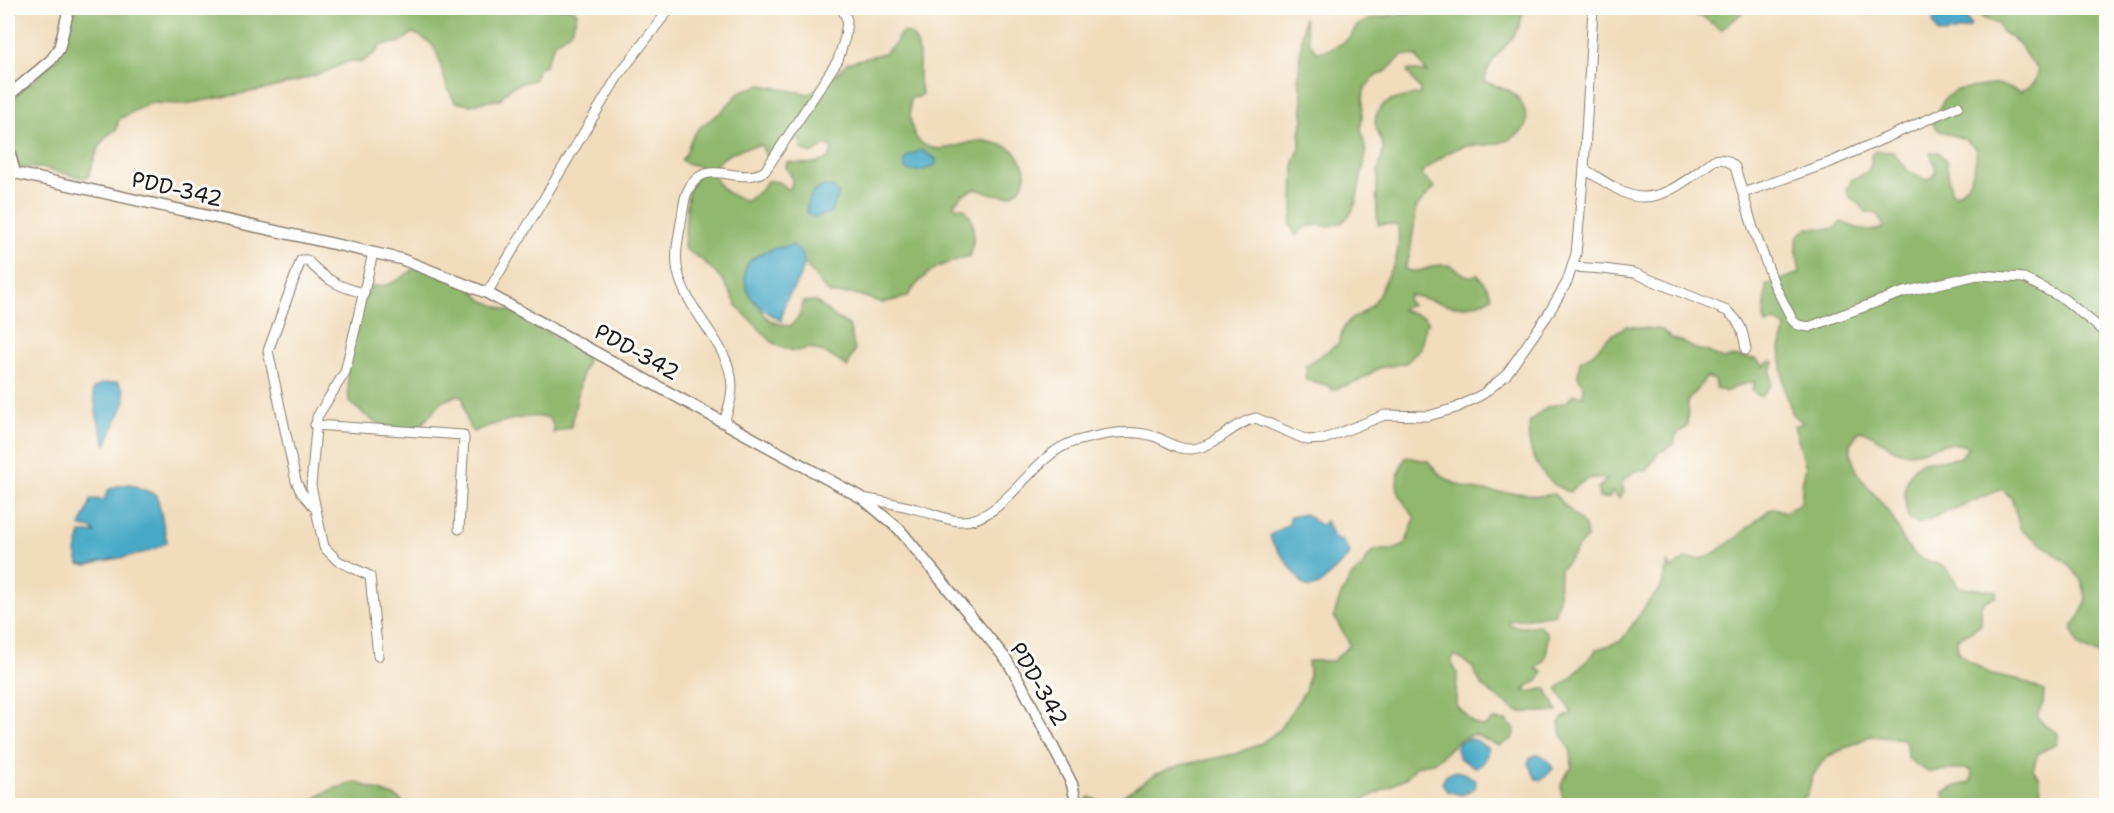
<svg xmlns="http://www.w3.org/2000/svg" width="2114" height="813" viewBox="0 0 2114 813" font-family="'Shantell Sans',sans-serif">
  <style>
    .forest { fill: #90b86e; stroke: #566a45; stroke-width: 1.5; fill-rule: evenodd }
    .water { fill: #46a9c6; stroke: #316271; stroke-width: 1.5 }
    .lines { fill: none; stroke-linecap: round; stroke-linejoin: round }
    .minor-casing { stroke: #867c6c; stroke-width: 11 }
    .tertiary-casing { stroke: #867c6c; stroke-width: 13 }
    .minor { stroke: #fff; stroke-width: 9 }
    .tertiary { stroke: #fff; stroke-width: 10 }
    .labels { text-anchor: middle; dominant-baseline: central; stroke-width: 6; stroke-linejoin: round; paint-order: stroke }
    .street-label { font-size: 22px; fill: #1c1c1c; stroke: #fdfcf7 }
  </style>
  <rect width="100%" height="100%" fill="#fdfcf7"/>
  <filter id="ink" filterUnits="userSpaceOnUse"><feTurbulence type="fractalNoise" baseFrequency=".0167" numOctaves="2"/><feDisplacementMap in="SourceGraphic" scale="12" xChannelSelector="R" yChannelSelector="G"/><feConvolveMatrix kernelMatrix="1 2 1 2 8 2 1 2 1" color-interpolation-filters="sRGB"/></filter>
  <filter id="wash" filterUnits="userSpaceOnUse"><feTurbulence type="fractalNoise" baseFrequency=".008" numOctaves="4" result="noise"/><feDisplacementMap in="SourceGraphic" scale="24" xChannelSelector="R" yChannelSelector="G"/><feGaussianBlur stdDeviation="1.35" result="paint"/><feColorMatrix in="noise" values="0 0 0 0 0 0 0 0 0 0 0 0 0 0 0 0 0 1.4 0 .05"/><feComposite in="paint" operator="in"/></filter>
  <g filter="url(#wash)">
    <rect width="100%" height="100%" fill="#f1dcbc"/>
    <g class="forest">
      <path d="M73,8h500l4,5 -5,17 -18,14 -9,21 -8,4 -3,11c-16,3 -25,6 -34,20l-13,1 -17,4 -15,-3c-3,-6 -7,-12 -9,-18 -9,-25 -4,-40 -33,-51l-12,9 -19,3 -7,8 -13,9 -13,-1 -24,11 -28,9 -30,8 -82,15 -36,-1 -30,16 -3,11c-17,7 -22,30 -27,46l-6,2 -42,-10h-23l-10,-37v-28l49,-44z"/>
      <path d="M1414,8h109c-1,36 -36,44 -38,73 7,4 15,6 23,9 12,6 21,24 18,37 -10,11 -24,17 -39,18 -10,1 -19,-1 -29,3 -13,5 -24,15 -35,24l-1,4 13,11 -18,19 -7,47 -5,16c13,7 28,-6 42,-4 12,1 18,17 30,9l11,14 4,9c-35,19 -49,4 -83,-2l-1,6 4,4 -10,3v2l22,7 5,5 -4,5 -4,21 -15,15 -27,5 -22,14 -25,8 -5,-5 -21,-5 -1,-3 2,-6 -2,-5 34,-23c7,-30 14,-20 32,-37 8,-8 10,-16 14,-25 2,-6 6,-11 9,-17 5,-11 5,-26 4,-38l-12,-2 -8,1c-2,-17 -2,-34 0,-51 0,-9 6,-20 5,-28 -2,-12 -13,-21 -5,-35 8,-13 29,-14 42,-17v-5l-13,-18 4,-1 16,3 -11,-17 -13,-1 -18,17 -11,5 -10,13 -3,38 5,25 -10,49 -5,11 -8,9 -14,4 -12,-1 -12,2 -9,9 -6,-11 3,-12 1,-51 6,-14v-15l3,-13 -1,-27 -4,-13 6,-63 5,25 8,10c12,-1 26,-8 34,-16 2,-3 3,-6 5,-9 12,-11 40,-12 56,-14z"/>
      <path d="M1688,8h60l-27,22 -18,-13 -13,-3z"/>
      <path d="M1975,8h131v647l-15,-3 -12,-6 -6,-13v-7l9,-13 4,-15 -4,-17 -15,-18 -47,-35 -8,-29 -10,-10 -84,35 -10,-7c-5,-16 -5,-48 15,-55 11,-3 26,-1 38,-5l7,-10c-25,-11 -38,6 -61,6 -16,0 -29,-20 -48,-22l-9,13c2,35 24,45 41,72 8,12 10,26 21,36 23,18 32,3 46,35l39,4 -1,6 -11,4 -4,4v20l-24,14 1,12 10,9 24,15 26,4 26,12 -1,13 -6,11 7,10 14,8 -1,11 -19,9 -5,16 7,9 1,24 -8,4 -88,-1 -1,-12 12,-7 14,-3 2,-7 -2,-6c-14,-5 -29,4 -43,1 -6,-2 -14,-9 -20,-13l-1,-15 -3,-4 -33,-3 -37,18 -11,8 -10,15 -4,16 -8,10 -16,3 -219,-1c-6,-18 -6,-23 7,-38l-1,-15 -8,-15 -4,-14 4,-5 9,-5 -15,-24 15,-12 23,-25v-2l26,-9 28,-40 12,-13 7,-25 3,6 14,-10h16l7,-2 28,-19 33,-28 6,-2 10,4 15,-8 2,-6v-15l4,-16 -12,-41 9,-3 -11,-10 -8,-27 -4,-38 6,-20 -10,-7 -10,4 -2,-6 2,-34 34,-12 -4,-25 2,-12 10,-8 25,1 8,-7c13,5 29,14 43,5 -5,-11 -6,-16 -19,-15l-6,-9 -10,-6 -2,-8 4,-9c13,-5 23,-9 20,-25l4,-4 18,1 15,19 18,9 7,-3 3,-7 -6,-17 8,-1 8,8 5,32 6,2c16,-11 20,-28 19,-46l-12,-9 -24,-8 -6,-5 -1,-4 12,-24 11,-8 42,-6 22,8c13,-8 18,-8 18,-24l-11,-11 -8,-14 -17,-11 -4,-8 -15,-6 -8,-7z"/>
      <path d="M904,32c20,4 14,33 15,47 0,5 2,10 3,15l-3,3 -9,1c0,14 -1,35 10,44 18,14 38,2 58,-1 9,-1 18,2 27,5 8,3 12,6 16,14 3,6 5,12 4,18 -9,27 -30,16 -50,11l-13,6 -8,9 1,3 9,1c13,13 10,32 6,48 -33,10 -42,12 -63,41l-25,6 -27,-9h-25c-13,-12 -20,-27 -34,-39l-40,27c3,27 4,41 35,44l9,-11 3,-13 12,-1 23,18 11,6 6,25 -6,12 -1,5 -24,-15 -14,-4 -14,3 -13,-3 -11,-6 -34,-35 -15,-27 -21,-20 -18,-12 4,-57 14,-21 -4,-4 -12,-3 -5,-3 5,-6 5,-15 8,-11 22,-16 20,-21 21,-6 47,9 22,-15 16,-16 37,-10 11,-9 5,-10zM794,140h8l-2,8 12,6 12,-8h7c4,22 -31,18 -44,16l-1,5 6,11 -1,10 -4,1c-5,-8 -12,-8 -20,-8l-6,9 -14,11c-18,-5 -30,-13 -35,-31 11,-17 29,-22 49,-25l6,13 19,-15z"/>
      <path d="M416,267l50,15 16,18 22,9 12,3 41,27 24,7c5,9 9,14 2,24l-12,57 -18,6 1,-5 -4,-9c-17,-8 -60,6 -77,13 -8,-9 -8,-23 -10,-35l-5,-2 -15,6 -24,26 -8,3 -23,-3 -15,-6 -24,-19 -2,-35 5,-40 19,-41c17,2 32,-8 45,-19z"/>
      <path d="M1626,326l36,4 10,9 9,2 14,8 11,2 17,8 13,-2 20,2 7,7 8,-5 3,1 -3,9v14l-10,12 -9,-6 3,-9 -16,3 -13,7 -10,-4 -2,-8 -7,-3 -19,23 -1,27 -11,7 -2,10 -17,10 -10,17h-12l-13,11 2,10 -5,6 -7,-6 -3,6h-10l-1,-10 9,-8c-16,-6 -25,1 -37,12 -21,-4 -39,-32 -41,-51 -1,-6 0,-13 1,-20l17,-14 20,-5 6,-8 10,2 1,-9 -6,-11 2,-15 13,-7 14,-16z"/>
      <path d="M1406,457l22,4c21,30 55,31 89,32 5,0 9,2 14,2 7,2 16,0 23,-1l31,32 2,12c-11,9 -16,22 -27,31l-1,28 -4,17 -46,7 1,4 11,2 18,-2 8,8c1,15 1,27 -11,36l7,3 -6,10 -10,4 -3,5 8,1 14,-4 12,24h-40l-36,-26 -10,-19 -17,-12 -4,6 6,12 -1,32 17,18 11,4 9,-7 13,1 9,8 -3,10 -13,7 -25,-12 -15,6 -23,21 -19,5 -11,12 -52,27h-272l7,-8 14,5 15,-3 38,-25 25,-9 54,-11 25,-10 19,-14 26,-39 4,-17 -1,-13h25l17,-16 -16,-29 6,-19 11,-20 11,-10 5,-9 8,-8h18l12,-5 10,-27c-18,-24 -25,-34 -9,-61z"/>
      <path d="M355,782l41,15 11,8h-99c13,-14 29,-17 47,-23z"/>
    </g>
    <g class="water">
      <path d="M1936,8h25l10,17 -2,3 -24,6 -7,-1 -5,-11z"/>
      <path d="M921,150l15,9v5c-9,7 -19,9 -30,6l-2,-8 2,-5z"/>
      <path d="M824,186l10,2 5,6 -9,19 -15,4 -7,-2c-4,-14 3,-24 16,-29z"/>
      <path d="M793,245c24,16 2,38 -7,56 -3,6 -4,13 -5,20 -9,-6 -20,-12 -27,-20 -6,-6 -8,-14 -9,-22 -4,-25 29,-31 48,-34z"/>
      <path d="M118,382l6,8 1,11 -19,44 -9,-28 -4,-28 8,-5z"/>
      <path d="M130,484l27,11 10,47c-21,14 -42,14 -65,19 -8,2 -15,6 -23,3l-3,-12 5,-19h14l-3,-4 -12,-2c3,-10 9,-17 11,-28l13,1 4,-10 9,-4z"/>
      <path d="M1304,514c8,2 10,9 18,11l4,-4 8,18 8,2 8,11 -2,5 -29,28 -9,3 -7,-4 -31,-42 -2,-7 19,-11 1,-7z"/>
      <path d="M1469,739l7,1 12,9c-2,10 -3,16 -13,18l-16,-9 -3,-9 3,-7z"/>
      <path d="M1538,754c8,2 12,7 15,15l-12,11 -5,-1 -8,-16 2,-5z"/>
      <path d="M1456,771l10,3 9,6v8l-13,7 -15,-4 -5,-8 4,-8z"/>
    </g>
  </g>
  <g filter="url(#ink)">
    <g class="lines">
      <defs>
        <g id="minor">
          <path d="M1584,169c14,8 27,18 41,24 33,15 64,-15 89,-33 9,-2 14,0 21,7l18,61 22,58 18,35 5,4 11,2 95,-35 73,-17 47,3 40,21 42,34"/>
          <path d="M1743,193l88,-31 127,-56"/>
          <path d="M373,253l-28,119 -28,45 -6,69 13,61 14,14 32,15 8,80"/>
          <path d="M1572,267l31,2 31,4 93,38c15,12 16,21 19,39"/>
          <path d="M487,293l131,-217 52,-68"/>
          <path d="M724,422c4,-12 8,-23 8,-36 -1,-41 -45,-73 -54,-114 -4,-18 1,-37 4,-55 2,-15 3,-30 17,-40 18,-12 44,7 66,-6l73,-111 7,-23 2,-17 -5,-12"/>
          <path d="M315,425l148,10 1,3 -5,91"/>
          <path d="M862,498c18,3 36,6 54,11 13,3 29,11 43,12 45,3 72,-66 114,-79 25,-7 54,-14 80,-6 13,4 24,14 38,13 26,-2 41,-26 65,-31l51,22 17,-1 61,-24 43,1 28,-8 27,-14 23,-19 41,-59 20,-34 9,-28 8,-85 9,-161"/>
          <path d="M314,507l-13,-15 -5,-11 -28,-130 33,-91h6c18,19 31,27 57,33"/>
        </g>
        <g id="tertiary">
          <path d="M8,96l43,-36 8,-11 10,-41"/>
          <path d="M8,147l7,26 -7,6"/>
          <path d="M15,173l386,86 86,34 375,205 37,31 107,130 15,25 51,100 5,22"/>
        </g>
      </defs>
      <use href="#minor" class="minor-casing"/>
      <use href="#tertiary" class="tertiary-casing"/>
      <use href="#minor" class="minor"/>
      <use href="#tertiary" class="tertiary"/>
    </g>
  </g>
  <g class="labels">
    <g class="street-label">
      <text transform="translate(177 189) rotate(13)">PDD-342</text>
      <text transform="translate(637 352) rotate(29)">PDD-342</text>
      <text transform="translate(1039 684) rotate(60)">PDD-342</text>
    </g>
  </g>
  <rect width="2114" height="813" fill="none" stroke="#fdfcf7" stroke-width="30"/>
</svg>
